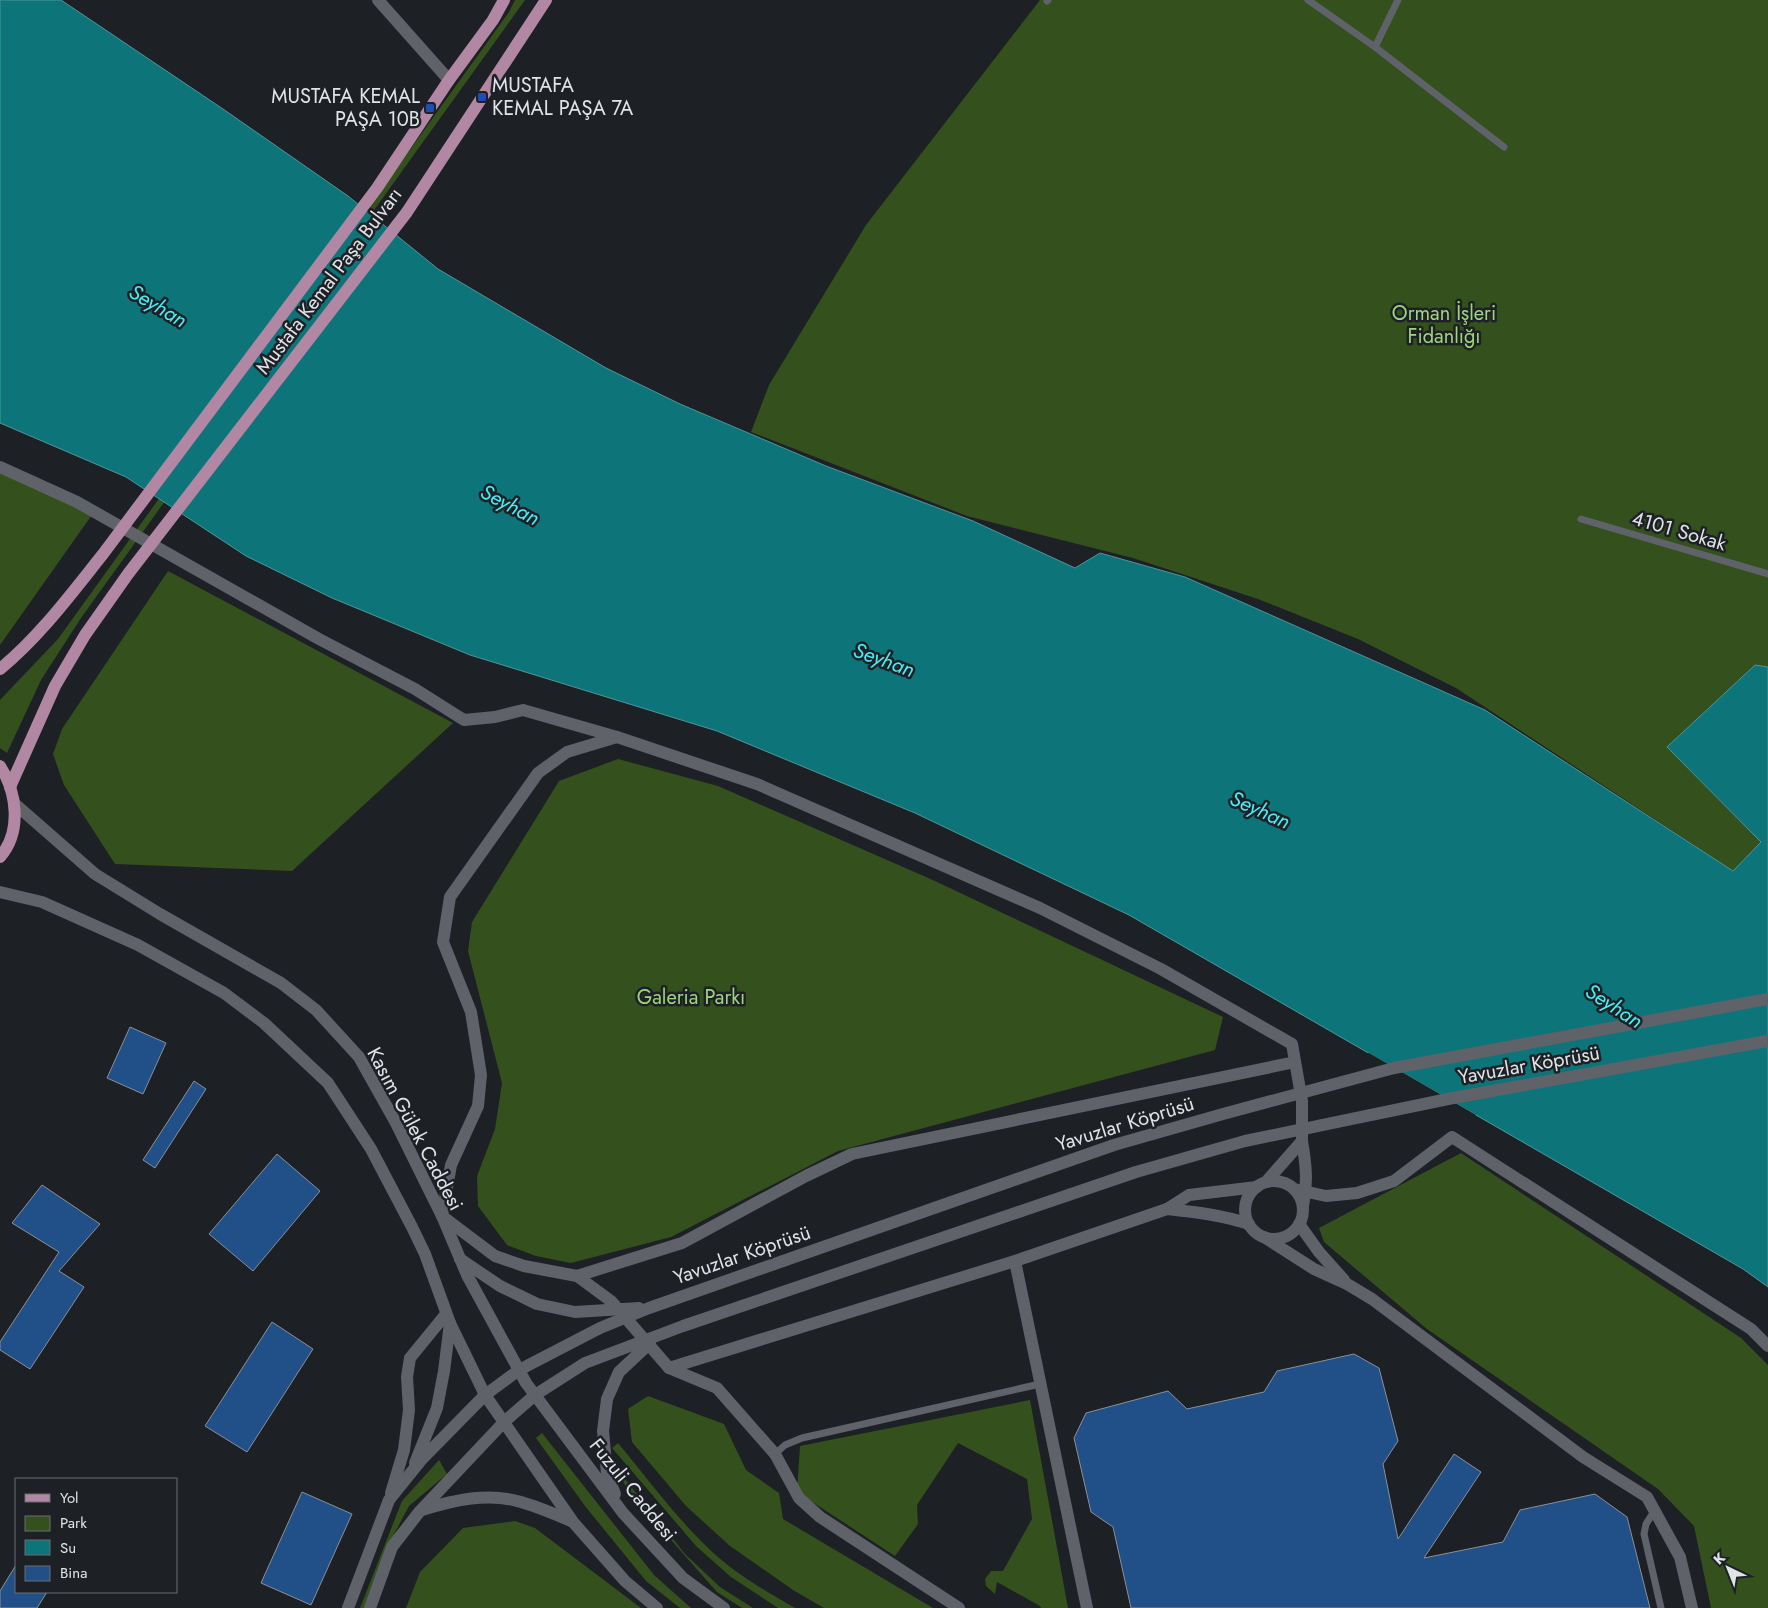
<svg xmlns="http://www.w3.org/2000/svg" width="1768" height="1608" viewBox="0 0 1768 1608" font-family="Jost,sans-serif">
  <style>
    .green { fill: #33501d }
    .water { fill: #0d7579; stroke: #4d969a }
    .pier { fill: #1d2125 }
    .building { fill: #214f87; stroke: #8c9096 }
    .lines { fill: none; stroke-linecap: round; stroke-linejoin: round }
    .service { stroke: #5f6369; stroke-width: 7 }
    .minor { stroke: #5f6369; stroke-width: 12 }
    .tertiary { stroke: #5f6369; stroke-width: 12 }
    .secondary { stroke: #5f6369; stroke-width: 12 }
    .primary { stroke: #b287a3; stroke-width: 12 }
    .transit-dot { fill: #1a4fb4; stroke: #1d2125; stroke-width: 2 }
    .labels { text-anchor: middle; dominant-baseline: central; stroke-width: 5; stroke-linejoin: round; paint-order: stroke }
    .poi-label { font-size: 20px; fill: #e1e4e7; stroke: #1d2125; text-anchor: start }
    .street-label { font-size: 20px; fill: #e1e4e7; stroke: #1d2125 }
    .park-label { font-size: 20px; fill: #9fd67a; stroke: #1d2125 }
    .water-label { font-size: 21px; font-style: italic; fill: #44f0f8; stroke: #1d2125 }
  </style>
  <rect width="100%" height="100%" fill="#1d2125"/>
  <g class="green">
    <path d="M515,0h10l-444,618 -40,62 -34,73 -7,-5v-48l58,-61 451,-627z"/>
    <path d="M1040,0h728v667l-13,-2 -88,82 94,95 -28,29 -277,-183 -98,-49 -100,-40 -125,-41 -166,-42 -216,-84 18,-47 97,-160z"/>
    <path d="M0,467l94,45 -94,133z"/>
    <path d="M168,571l285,152 -161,148 -177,-7 -51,-79 -11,-31 9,-25z"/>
    <path d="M618,759l100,27 217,95 288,136 -8,33 -377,101 -167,86 -100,26 -35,-7 -29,-11 -29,-39 -1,-30 18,-47 7,-46 -34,-132 4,-29 87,-141z"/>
    <path d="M1461,1153l280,185 27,27v243h-57l-17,-82 -36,-37 -231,-160 -103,-87 -5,-14z"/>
    <path d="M648,1396l76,28 22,46 33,23 4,26 150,89h-109l-31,-18 -63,-44 -44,-40 -54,-64 -4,-33z"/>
    <path d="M1030,1400l38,208h-27l-1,-2 -43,-24 -2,12 -9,-8 -1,-7 6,-8h12l29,-52 -5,-40 -69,-36 -41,62 1,19 -23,32 -98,-64 3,-46z"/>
    <path d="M542,1433l112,142 37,33h-11l-34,-27 -61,-75 -49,-68z"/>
    <path d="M618,1443c35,42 74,97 119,129 18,13 39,25 58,36h-17l-47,-31 -34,-30 -85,-99z"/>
    <path d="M439,1460l8,14 -38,32 -18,34 -27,68h-4l42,-107z"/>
    <path d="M617,1469l68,85 35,33 33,21h-11l-25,-16 -89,-101z"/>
    <path d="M515,1521l20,7 106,80h-235l14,-36 43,-44z"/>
  </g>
  <path class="water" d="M0,0h61l162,109 125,87 90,73 168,99 74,36 146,62 147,55 102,47 25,-15 85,24 300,133 248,161 28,-29 -94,-95 88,-82 13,2v620l-25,-18 -614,-354 -214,-102 -198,-82 -247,-76 -138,-57 -86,-42 -120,-79 -126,-54z"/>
  <path class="pier" d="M1369,1053l107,62h-4l-107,-61z"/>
  <g class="building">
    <path d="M130,1027l36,16 -23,51 -36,-16z"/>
    <path d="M194,1081l12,8 -51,79 -12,-8z"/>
    <path d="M277,1154l43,37 -67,80 -44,-37z"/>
    <path d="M42,1185l58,39 -41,47 25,16 -54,82 -30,-19v-8l59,-90 -47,-29z"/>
    <path d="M272,1322l41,27 -66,103 -42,-26z"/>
    <path d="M1354,1354l25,14 19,73 -15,23 15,75 56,-85 27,18 -57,86 79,-16 17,-32 75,-16 32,23 23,91h-519l-18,-81 -22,-15 -17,-74 12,-25 82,-22 19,18 77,-17 13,-21z"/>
    <path d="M302,1492l50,22 -41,91 -50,-22z"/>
    <path d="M16,1565v27h31l-10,16h-37v-17z"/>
  </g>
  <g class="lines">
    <g class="service">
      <path d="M1308,0l67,47 129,100"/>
      <path d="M1047,1l1,-1"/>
      <path d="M1375,47l23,-47"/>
      <path d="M1581,519l187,55"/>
      <path d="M775,1454l10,-9 17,-7 238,-54"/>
      <path d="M1655,1510l-9,14 -2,10 17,74"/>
    </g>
    <g class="minor">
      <path d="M378,0l71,80"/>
      <path d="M0,467l77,35 242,137 96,50 49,31 31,-3 28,-7 94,27 140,47 283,124 121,61 131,75 10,57v40"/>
      <path d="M617,737l-50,15 -29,21 -88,124 -7,45 28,70 10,63 -3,31 -27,59 -9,51 53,40 29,10 53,10 34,25 58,67 48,20 58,66 24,44 21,19 139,91"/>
      <path d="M1266,1182l36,-41c4,23 6,42 1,65"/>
      <path d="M1294,1189l32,7 31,-3 37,-12 58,-44 299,192 17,17"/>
      <path d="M1167,1209c28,3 55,6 82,15"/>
      <path d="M1299,1224l20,28 25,28"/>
      <path d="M1264,1237l50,32 33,15 25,15 211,158 64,40 33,60 12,51"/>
      <path d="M1015,1261l72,347"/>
      <path d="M577,1276l105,-33 124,-67 46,-22 443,-92"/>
      <path d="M669,1368l346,-107 152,-52 22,-14 68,-8"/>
    </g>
    <circle class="tertiary" cx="1274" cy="1210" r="29"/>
    <g class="secondary">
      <path d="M15,804l80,70 65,40 121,69 35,27 43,47 37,66 46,93 25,59 59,108 97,130 60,65 41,30"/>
      <path d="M0,892l42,10 96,43 86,48 40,30 64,60 43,66 41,78 13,27 25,69 35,72 88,127 52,59 32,27"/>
      <path d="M460,1259l40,27 37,18 38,8 64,-4"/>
      <path d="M415,1463l22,-55 7,-37 6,-48"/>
      <path d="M391,1493l13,-43 5,-40 -2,-33 3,-19 36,-44"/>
      <path d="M615,1494l-8,-20 -4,-43 4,-32 12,-27 31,-29"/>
      <path d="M422,1510c32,-10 66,-18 99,-8 17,5 34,12 50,19"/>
      <path d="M348,1608l41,-108 33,-41 63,-64 34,-25 81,-42 49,-20 465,-163 109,-31 171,-46 374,-69"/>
      <path d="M370,1608l22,-61 28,-36 84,-89 31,-27 50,-32 98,-37 453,-154 109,-31 203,-42 320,-58"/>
    </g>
    <g class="primary">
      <path d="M0,669c40,-33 71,-75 103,-115l274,-366 72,-108 44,-60 11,-20"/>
      <path d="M0,766c17,26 22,66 0,91"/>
      <path d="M10,787l45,-101 30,-51 43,-61 279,-362 139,-212"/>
    </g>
  </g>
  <g class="transit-dot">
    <rect x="477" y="92" width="10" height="10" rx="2.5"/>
    <rect x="425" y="103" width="10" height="10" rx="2.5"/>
  </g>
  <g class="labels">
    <g class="poi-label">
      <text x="492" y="85">MUSTAFA<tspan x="492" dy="23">KEMAL PAŞA 7A</tspan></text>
      <text x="420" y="96" text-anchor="end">MUSTAFA KEMAL<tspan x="420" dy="23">PAŞA 10B</tspan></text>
    </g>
    <g class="street-label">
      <text transform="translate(329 281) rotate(-53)">Mustafa Kemal Paşa Bulvarı</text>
      <text transform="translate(1679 531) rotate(16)">4101 Sokak</text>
      <text transform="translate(1529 1065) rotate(-10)">Yavuzlar Köprüsü</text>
      <text transform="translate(1125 1124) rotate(-17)">Yavuzlar Köprüsü</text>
      <text transform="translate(415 1129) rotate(62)">Kasım Gülek Caddesi</text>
      <text transform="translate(742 1255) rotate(-19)">Yavuzlar Köprüsü</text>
      <text transform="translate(633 1490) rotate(51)">Fuzuli Caddesi</text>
    </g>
    <g class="park-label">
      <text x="1444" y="313">Orman İşleri<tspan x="1444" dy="23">Fidanlığı</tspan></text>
      <text x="691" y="997">Galeria Parkı</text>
    </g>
    <g class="water-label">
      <text transform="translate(158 306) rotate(31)">Seyhan</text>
      <text transform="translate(510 505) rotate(28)">Seyhan</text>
      <text transform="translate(884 660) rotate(20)">Seyhan</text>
      <text transform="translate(1260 810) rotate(24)">Seyhan</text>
      <text transform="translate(1614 1006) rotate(33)">Seyhan</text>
    </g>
  </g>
  <rect x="15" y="1478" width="162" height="115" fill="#1d2125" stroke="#6b6f73"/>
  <rect x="25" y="1494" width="25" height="8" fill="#b287a3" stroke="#6b6f73"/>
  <text x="60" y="1503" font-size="15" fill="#e1e4e7">Yol</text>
  <rect x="25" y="1516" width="25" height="15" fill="#33501d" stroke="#6b6f73"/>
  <text x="60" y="1528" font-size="15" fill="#e1e4e7">Park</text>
  <rect x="25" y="1540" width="25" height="15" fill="#0d7579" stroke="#6b6f73"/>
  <text x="60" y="1553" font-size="15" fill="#e1e4e7">Su</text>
  <rect x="25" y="1566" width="25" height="15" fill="#214f87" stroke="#6b6f73"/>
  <text x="60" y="1578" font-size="15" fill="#e1e4e7">Bina</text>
  <g transform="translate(1728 1568) rotate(317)" stroke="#1d2125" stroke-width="4" paint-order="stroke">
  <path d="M0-4L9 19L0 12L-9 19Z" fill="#e1e4e7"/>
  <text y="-8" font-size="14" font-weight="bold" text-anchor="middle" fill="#e1e4e7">K</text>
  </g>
</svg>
